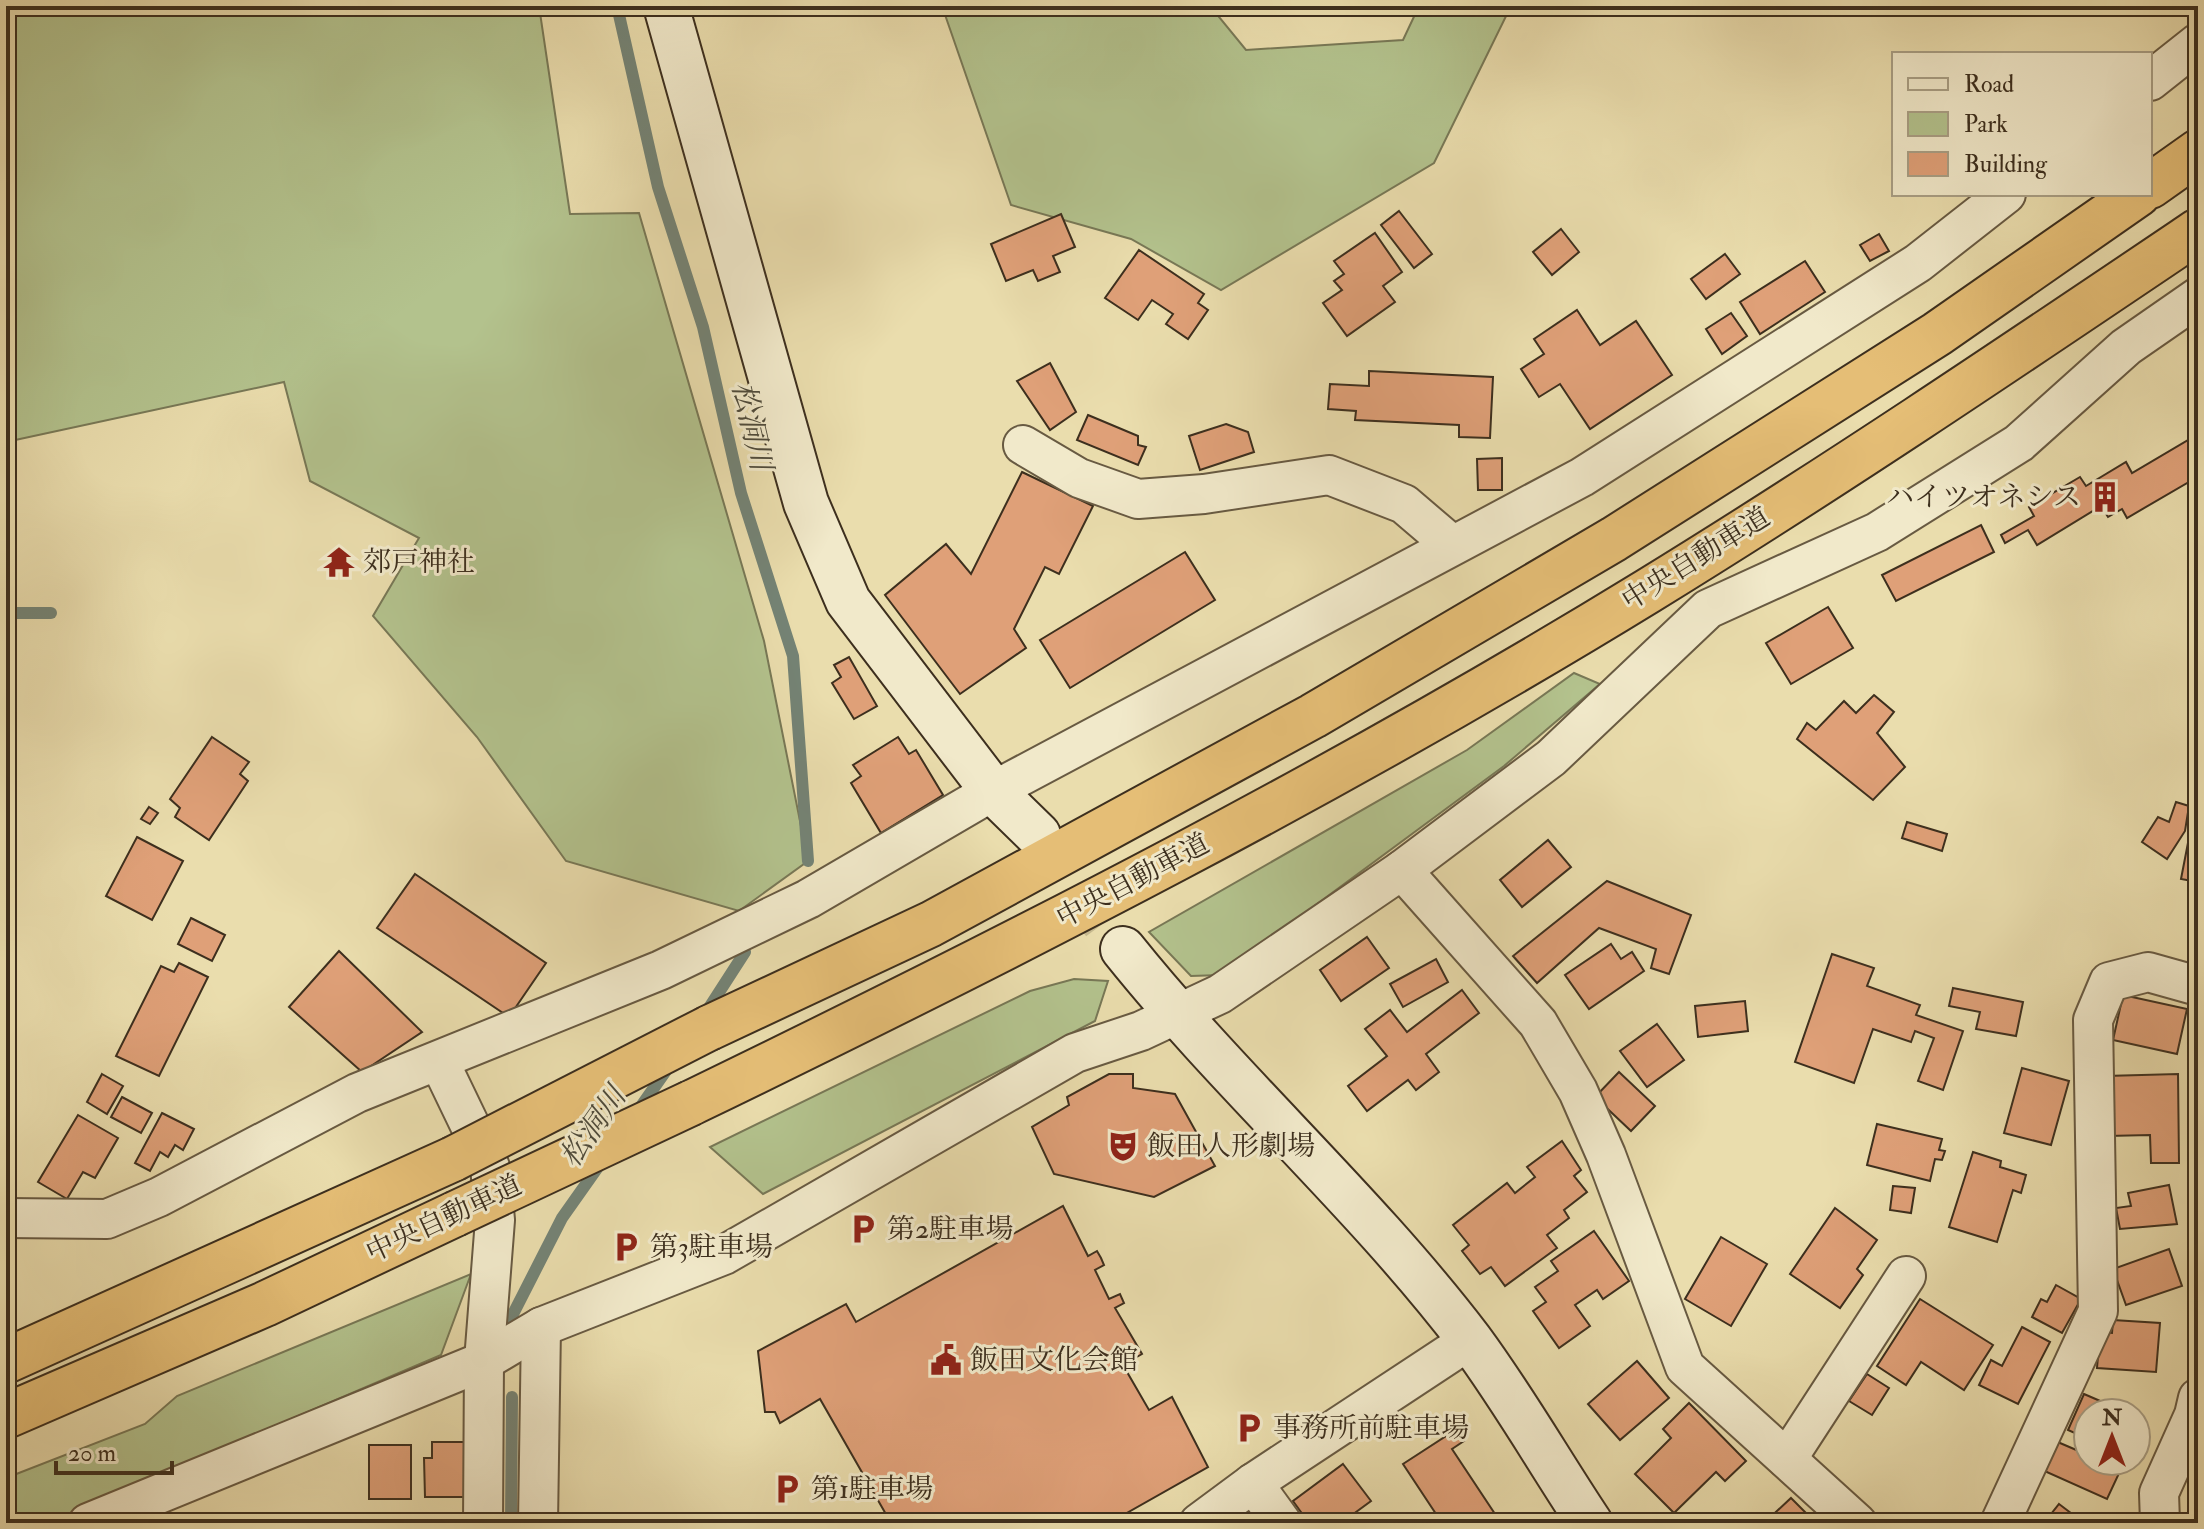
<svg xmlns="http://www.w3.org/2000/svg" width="2204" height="1529" viewBox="0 0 2204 1529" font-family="'IM FELL Double Pica','Noto Serif JP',serif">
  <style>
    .green { fill: #b3c28d; stroke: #787856; stroke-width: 2 }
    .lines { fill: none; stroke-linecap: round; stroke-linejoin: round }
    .stream { stroke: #748375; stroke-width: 12 }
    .building { fill: #dfa078; stroke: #3d2f1e; stroke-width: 2 }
    .secondary-tunnel { stroke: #c7ba90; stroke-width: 44; stroke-dasharray: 44 22; stroke-linecap: butt }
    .street-casing { stroke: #685a42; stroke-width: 42 }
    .secondary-casing { stroke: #3d2f1e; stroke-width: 48 }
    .highway-casing { stroke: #3d2f1e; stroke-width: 48 }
    .street { stroke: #f1e9ca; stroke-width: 38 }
    .secondary { stroke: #f1e9ca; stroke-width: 44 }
    .highway { stroke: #e5be76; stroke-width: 44 }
    .highway-bridge-casing { stroke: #3d2f1e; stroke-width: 48; stroke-linecap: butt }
    .highway-bridge { stroke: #e5be76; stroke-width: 44 }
    .labels { text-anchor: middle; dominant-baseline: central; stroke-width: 6; stroke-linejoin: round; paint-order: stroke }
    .poi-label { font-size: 28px; fill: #3d2f1e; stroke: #f1e9ca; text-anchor: start }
    .street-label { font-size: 28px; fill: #3d2f1e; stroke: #f1e9ca }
    .water-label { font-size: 30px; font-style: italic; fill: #4f4b3b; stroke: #f1e9ca }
  </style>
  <rect width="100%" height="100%" fill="#eaddad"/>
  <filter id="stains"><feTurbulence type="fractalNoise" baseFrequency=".0025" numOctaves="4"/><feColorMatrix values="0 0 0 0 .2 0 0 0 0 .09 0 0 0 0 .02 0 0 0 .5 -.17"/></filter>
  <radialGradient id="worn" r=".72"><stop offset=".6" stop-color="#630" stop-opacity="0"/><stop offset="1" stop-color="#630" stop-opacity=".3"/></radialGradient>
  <g class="green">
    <path d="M6,6h533l31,208 69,-1 125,428 44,220 -69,50 -173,-50 -89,-124 -104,-121 46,-78 -109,-57 -26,-99 -278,60z"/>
    <path d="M942,6h279l-2,11 27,33 157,-10 16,-34h92l-77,157 -213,127 -90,-51 -120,-34z"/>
    <path d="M1574,673l26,11 -96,82 -283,209 -30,1 -42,-44 318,-182z"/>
    <path d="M1074,979l34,2 -13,40 -332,173 -53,-47 320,-156z"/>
    <path d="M471,1274l-30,81 -394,168h-41v-45l139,-54 32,-28z"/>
  </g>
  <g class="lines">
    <g class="stream">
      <path d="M617,6l41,181 45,140 38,166 52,163 15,205"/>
      <path d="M6,613h45"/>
      <path d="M705,1014l40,-62"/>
      <path d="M637,1112l33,-47"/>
      <path d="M512,1340l-3,-18 53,-104 41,-58"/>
      <path d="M511,1523l1,-126"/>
    </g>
  </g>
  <g class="building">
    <path d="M1399,211l33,43 -18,14 -33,-43z"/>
    <path d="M1061,214l14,33 -22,9 7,16 -22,9 -5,-11 -27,11 -15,-37z"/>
    <path d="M1561,229l18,23 -27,23 -19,-23z"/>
    <path d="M1375,233l27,39 -19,14 12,16 -48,34 -24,-33 19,-13 -8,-9 10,-7 -10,-13z"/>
    <path d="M1879,234l10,17 -19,10 -10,-16z"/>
    <path d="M1139,250l65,44 -6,9 10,7 -20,29 -22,-15 7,-10 -21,-14 -14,20 -33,-22z"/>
    <path d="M1725,254l15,20 -34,25 -15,-20z"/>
    <path d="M1805,261l20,31 -65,42 -20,-32z"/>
    <path d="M1577,310l23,35 36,-24 36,54 -82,54 -30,-45 -21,13 -18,-28 23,-15 -10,-15z"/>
    <path d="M1731,313l16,23 -25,18 -16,-25z"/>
    <path d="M1050,363l26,49 -26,18 -33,-49z"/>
    <path d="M1369,371l124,6 -3,61 -31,-1v-12l-104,-5 1,-9 -28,-2 2,-25 39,2z"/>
    <path d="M1088,415l50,21v9l8,2 -8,18 -61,-25z"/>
    <path d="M1226,424l22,8 6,20 -54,18 -11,-34z"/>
    <path d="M2195,436l3,6 -2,46 -7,-6 -62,36 -5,-9 -14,8 -7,-11 -64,39 -9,-15 -23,13 -4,-8 33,-19 -5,-9 51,-30 6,9 40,-24 6,11z"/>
    <path d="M1502,458v32h-24l-1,-31z"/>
    <path d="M1022,472l71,34 -34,68 -14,-7 -31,62 12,19 -66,46 -75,-99 61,-51 25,30z"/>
    <path d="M1981,525l13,27 -98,49 -14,-26z"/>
    <path d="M1185,552l30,48 -145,88 -30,-48z"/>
    <path d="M1828,607l25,41 -62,36 -25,-41z"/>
    <path d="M849,657l28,49 -23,13 -22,-36 9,-6 -7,-12z"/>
    <path d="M1874,695l20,17 -17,21 28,34 -32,33 -76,-61 10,-16 9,7 28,-29 12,12z"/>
    <path d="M212,737l37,25 -9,12 8,7 -39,59 -34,-23 5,-9 -10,-9z"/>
    <path d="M898,737l11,17 7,-4 27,45 -62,38 -30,-50 10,-7 -8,-11z"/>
    <path d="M2176,802l13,4 -4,25 -18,28 -25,-17 16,-25 11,5z"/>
    <path d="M149,807l9,6 -8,11 -9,-5z"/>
    <path d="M2193,817l5,1v64l-17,-3z"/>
    <path d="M1907,822l40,12 -5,17 -40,-13z"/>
    <path d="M137,837l46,24 -31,59 -46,-24z"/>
    <path d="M1548,840l23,27 -49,40 -22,-27z"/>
    <path d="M415,874l131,89 -37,54 -132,-89z"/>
    <path d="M1607,881l84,34 -22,59 -18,-6 5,-19 -57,-21 -62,55 -24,-27z"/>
    <path d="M191,918l34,17 -13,26 -34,-17z"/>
    <path d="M1367,937l22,31 -48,33 -21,-31z"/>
    <path d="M1611,944l10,15 11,-7 12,19 -55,38 -24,-34z"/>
    <path d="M339,951l83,81 -60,40 -73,-65z"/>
    <path d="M1832,954l42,14 -7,18 53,19 -4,10 47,16 -20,59 -25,-9 16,-43 -19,-7 -4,11 -38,-13 -19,54 -59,-21z"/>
    <path d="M1436,959l12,23 -45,25 -13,-23z"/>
    <path d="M179,963l29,14 -49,99 -43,-20 45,-90 13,6z"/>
    <path d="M1953,988l70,14 -7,34 -40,-7 4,-17 -31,-6z"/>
    <path d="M1462,990l17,23 -53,41 13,18 -23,18 -8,-10 -41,31 -19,-25 39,-30 -22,-27 25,-19 17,22z"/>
    <path d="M2123,995l64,14 -10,45 -64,-14z"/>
    <path d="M1745,1001l3,30 -50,6 -3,-31z"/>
    <path d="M1657,1024l27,36 -37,27 -27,-36z"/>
    <path d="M2022,1068l47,13 -18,64 -47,-12z"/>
    <path d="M1619,1072l36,34 -24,25 -36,-34z"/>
    <path d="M102,1074l21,12 -16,28 -20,-12z"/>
    <path d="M1109,1074h24v14l42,6 40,72 -61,31 -100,-23 -22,-47 37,-22 -2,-8z"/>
    <path d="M2178,1074l1,89h-28l-1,-28 -43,1 -2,-60z"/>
    <path d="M122,1097l30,16 -11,20 -30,-16z"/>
    <path d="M162,1113l32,16 -11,21 -8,-5 -7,12 -8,-5 -10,19 -15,-8z"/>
    <path d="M78,1115l40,23 -23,40 -12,-6 -16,27 -29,-17z"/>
    <path d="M1877,1124l65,15 -3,11 6,1 -3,9 -7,-1 -5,22 -63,-16z"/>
    <path d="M1562,1141l19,29 -7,6 13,16 -23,18 5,8 -22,17 10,13 -52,38 -14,-19 -11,7 -18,-23 7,-6 -16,-20 54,-42 8,10 20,-16 -8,-10z"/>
    <path d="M1973,1152l28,9 -1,6 26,8 -5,18 -8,-3 -16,52 -48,-15z"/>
    <path d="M2169,1185l8,39 -57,5 -4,-21 15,-2 -3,-13z"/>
    <path d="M1893,1186l22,2 -4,25 -21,-3z"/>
    <path d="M1063,1206l25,50 9,-5 4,7 3,7 -9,5 14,29 11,-5 4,9 -9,5 27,46 -19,11 26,45 23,-13 36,70 -99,56h-218l-71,-124 -40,24 -5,-11h-10l-7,-61 88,-47 10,18z"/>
    <path d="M1835,1208l42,32 -20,29 6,6 -23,33 -50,-34z"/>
    <path d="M1594,1231l35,50 -26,18 -6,-9 -22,15 15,21 -31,22 -26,-37 13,-9 -11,-15 23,-16 -7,-10z"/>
    <path d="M1721,1237l46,27 -36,62 -46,-27z"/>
    <path d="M2169,1249l13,37 -56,19 -13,-36z"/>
    <path d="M2056,1285l25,14 -19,34 -30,-16 9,-18 6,3z"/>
    <path d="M1920,1299l73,46 -29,45 -43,-28 -15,23 -29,-19z"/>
    <path d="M2113,1320l47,3 -4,49 -59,-4 3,-36 12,1z"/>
    <path d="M2022,1327l28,15 -32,62 -39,-19 12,-25 11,6z"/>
    <path d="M1637,1361l32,37 -49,42 -32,-36z"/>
    <path d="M1867,1374l22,14 -17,27 -23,-14z"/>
    <path d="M2084,1394l44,19h-40v26l-20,-9z"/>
    <path d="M1689,1403l57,58 -21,20 -9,-9 -42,41 -39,-39 36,-36 -8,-9z"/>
    <path d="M1457,1429l7,12 -12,8 45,68 -9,6h-46l-39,-59z"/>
    <path d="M2053,1440l35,15v6h14l19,8 -14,30 -67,-30z"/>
    <path d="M432,1442h32v55h-39l-1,-39h8z"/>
    <rect x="369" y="1445" width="42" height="54"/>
    <path d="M1343,1464l28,37 -30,22h-22l-7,-9 -6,5 -13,-18z"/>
    <path d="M1791,1498l14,14 -5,5 6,6h-42z"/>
    <path d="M2059,1504l25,19h-40z"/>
  </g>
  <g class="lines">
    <path class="secondary-tunnel" d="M1038,835l85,114"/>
    <defs>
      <g id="street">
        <path d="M2150,81l48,-38"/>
        <path d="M1023,445l56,33 59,21 66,-5 125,-19 75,29 48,41"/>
        <path d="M1402,870l136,153 40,68 28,64 79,212 172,156"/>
        <path d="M439,1061l51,106 5,53 -11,141 -1,162"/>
        <path d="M6,1218l101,1 52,-22 198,-104 304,-123 147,-71 185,-108 589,-314 336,-214 88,-69"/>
        <path d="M1787,1459l119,-183"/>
        <path d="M1253,1483l29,40"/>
        <path d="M88,1523l396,-162 57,-34 183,-72 351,-202 66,-22 79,-37 182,-124 149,-112 157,-149 169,-77 142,-89 107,-96 72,-50"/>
        <path d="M538,1523l3,-196"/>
        <path d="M1199,1523l54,-40 217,-143"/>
        <path d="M2000,1523l98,-212 -5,-291 16,-38 39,-10 50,14"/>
        <path d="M2160,1523l-1,-30 35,-78 4,-17"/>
      </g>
      <g id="secondary">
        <path d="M666,6l140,497 42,98 145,190 45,44"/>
        <path d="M1123,949c109,136 241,252 347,391 43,58 80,123 120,183"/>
      </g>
      <g id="highway">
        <path d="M2150,186l48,-34"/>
        <path d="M709,1028l222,-104 382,-208 301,-177 323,-205 201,-140"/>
        <path d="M691,1103c326,-158 649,-323 957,-512 187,-115 369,-238 550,-360"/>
        <path d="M6,1361l447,-202"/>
        <path d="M6,1416l259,-112 190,-90"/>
      </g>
    </defs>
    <use href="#street" class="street-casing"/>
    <use href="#secondary" class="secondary-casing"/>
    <use href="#highway" class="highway-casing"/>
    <use href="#street" class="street"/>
    <use href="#secondary" class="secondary"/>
    <use href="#highway" class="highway"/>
    <defs>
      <g id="highway-bridge">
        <path d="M453,1159l256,-131"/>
        <path d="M455,1214l236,-111"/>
      </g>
    </defs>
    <use href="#highway-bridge" class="highway-bridge-casing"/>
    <use href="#highway-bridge" class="highway-bridge"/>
  </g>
  <defs>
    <symbol id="building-bare" viewBox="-9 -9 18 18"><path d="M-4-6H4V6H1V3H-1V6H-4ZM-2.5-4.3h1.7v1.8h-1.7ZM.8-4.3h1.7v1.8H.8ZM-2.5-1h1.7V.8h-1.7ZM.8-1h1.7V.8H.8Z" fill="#8f2418" stroke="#f1e9ca" stroke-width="2.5" paint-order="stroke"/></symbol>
    <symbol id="temple-bare" viewBox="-9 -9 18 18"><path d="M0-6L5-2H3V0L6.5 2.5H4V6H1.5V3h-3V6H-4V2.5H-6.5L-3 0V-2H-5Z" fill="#8f2418" stroke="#f1e9ca" stroke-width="2.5" paint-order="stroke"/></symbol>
    <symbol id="theatre-bare" viewBox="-9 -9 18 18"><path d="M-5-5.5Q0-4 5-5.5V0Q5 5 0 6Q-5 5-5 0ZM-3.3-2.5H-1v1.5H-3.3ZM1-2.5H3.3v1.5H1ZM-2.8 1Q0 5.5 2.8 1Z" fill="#8f2418" stroke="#f1e9ca" stroke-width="2.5" paint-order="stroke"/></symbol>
    <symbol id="parking-bare" viewBox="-9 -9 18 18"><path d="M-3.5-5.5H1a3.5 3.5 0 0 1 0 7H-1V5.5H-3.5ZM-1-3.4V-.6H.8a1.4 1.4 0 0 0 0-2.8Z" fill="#8f2418" stroke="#f1e9ca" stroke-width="2.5" paint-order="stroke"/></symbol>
    <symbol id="civic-bare" viewBox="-9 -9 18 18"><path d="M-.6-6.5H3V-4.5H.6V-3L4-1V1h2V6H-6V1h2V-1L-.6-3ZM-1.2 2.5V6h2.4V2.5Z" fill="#8f2418" stroke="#f1e9ca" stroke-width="2.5" paint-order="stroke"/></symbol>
  </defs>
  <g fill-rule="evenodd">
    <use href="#building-bare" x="2083" y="475" width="44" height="44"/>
    <use href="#temple-bare" x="317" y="540" width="44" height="44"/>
    <use href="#theatre-bare" x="1101" y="1124" width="44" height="44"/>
    <use href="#parking-bare" x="841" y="1207" width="44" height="44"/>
    <use href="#parking-bare" x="604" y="1225" width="44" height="44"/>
    <use href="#civic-bare" x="924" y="1338" width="44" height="44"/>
    <use href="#parking-bare" x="1227" y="1406" width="44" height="44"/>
    <use href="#parking-bare" x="765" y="1467" width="44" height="44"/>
  </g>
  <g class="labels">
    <g class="poi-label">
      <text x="2081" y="497" text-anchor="end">ハイツオネシス</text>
      <text x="363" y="562">郊戸神社</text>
      <text x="1147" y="1146">飯田人形劇場</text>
      <text x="887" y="1229">第2駐車場</text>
      <text x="650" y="1247">第3駐車場</text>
      <text x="970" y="1360">飯田文化会館</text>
      <text x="1273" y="1428">事務所前駐車場</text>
      <text x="811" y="1489">第1駐車場</text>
    </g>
    <g class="street-label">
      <text transform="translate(1696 559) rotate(-32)">中央自動車道</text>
      <text transform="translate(1133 881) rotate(-28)">中央自動車道</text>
      <text transform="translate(444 1219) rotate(-25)">中央自動車道</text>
    </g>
    <g class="water-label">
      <text transform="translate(752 426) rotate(77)">松洞川</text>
      <text transform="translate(593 1127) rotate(-55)">松洞川</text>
    </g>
  </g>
  <rect width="2204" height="1529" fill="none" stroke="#eaddad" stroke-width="32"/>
  <rect x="8" y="8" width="2188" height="1513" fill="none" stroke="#3d2f1e" stroke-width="4"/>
  <rect x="16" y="16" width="2172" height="1497" fill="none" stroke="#3d2f1e" stroke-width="2"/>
  <rect x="1892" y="52" width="260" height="144" fill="#f1e9ca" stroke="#a99f85" stroke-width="2"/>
  <rect x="1908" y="78" width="40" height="12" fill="#f1e9ca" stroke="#a99f85" stroke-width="2"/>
  <text x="1964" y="92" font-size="24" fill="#3d2f1e">Road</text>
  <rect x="1908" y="112" width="40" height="24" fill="#b3c28d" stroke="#a99f85" stroke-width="2"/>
  <text x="1964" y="132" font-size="24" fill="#3d2f1e">Park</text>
  <rect x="1908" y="152" width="40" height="24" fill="#dfa078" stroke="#a99f85" stroke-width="2"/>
  <text x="1964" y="172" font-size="24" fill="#3d2f1e">Building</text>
  <g transform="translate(2112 1437)"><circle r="38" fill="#f1e9ca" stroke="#a99f85" stroke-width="2"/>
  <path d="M0-6L14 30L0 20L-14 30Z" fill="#8f2418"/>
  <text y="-12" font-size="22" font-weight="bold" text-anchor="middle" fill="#3d2f1e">N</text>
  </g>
  <path d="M56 1461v12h116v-12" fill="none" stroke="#3d2f1e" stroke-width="4"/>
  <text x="68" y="1461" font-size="24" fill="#3d2f1e" stroke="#f1e9ca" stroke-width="6" paint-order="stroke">20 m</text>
  <rect width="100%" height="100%" filter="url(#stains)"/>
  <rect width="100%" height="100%" fill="url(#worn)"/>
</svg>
